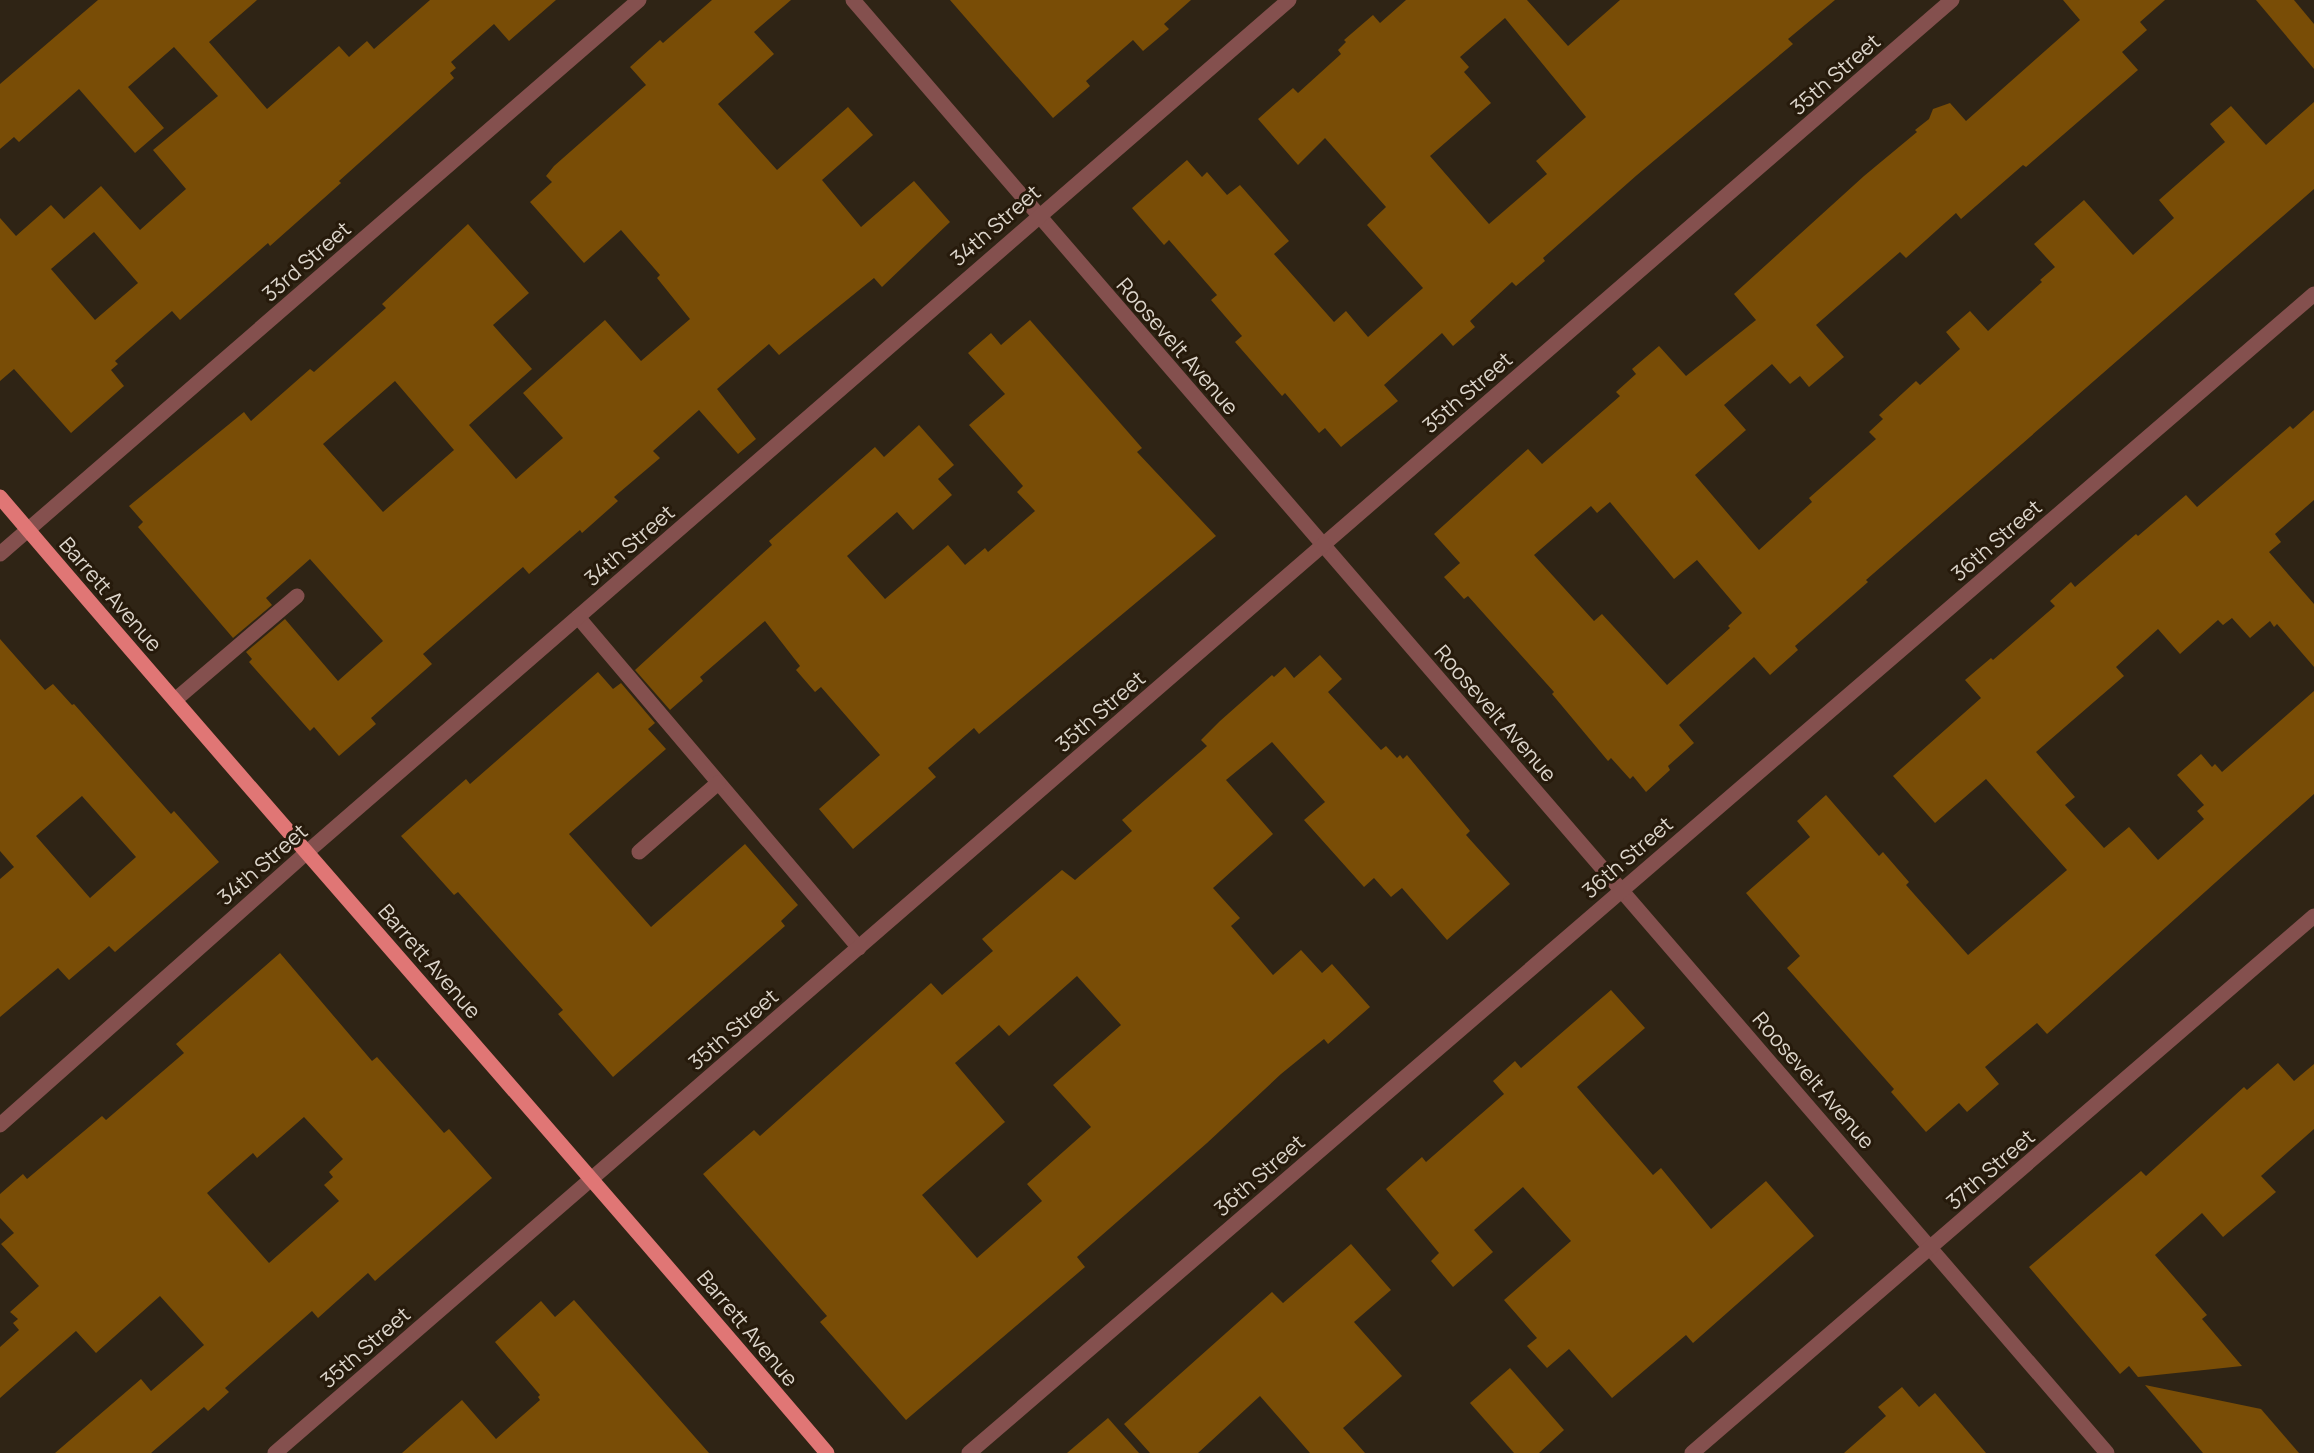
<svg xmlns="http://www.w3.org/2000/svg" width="2314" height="1453" viewBox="0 0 2314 1453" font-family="Manrope,sans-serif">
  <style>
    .building { fill: #794d06; fill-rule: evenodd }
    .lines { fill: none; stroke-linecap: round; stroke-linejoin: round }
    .minor { stroke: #84504e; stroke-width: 15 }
    .major { stroke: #e07675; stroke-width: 15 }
    .labels { text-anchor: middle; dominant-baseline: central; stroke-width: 6; stroke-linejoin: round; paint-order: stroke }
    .street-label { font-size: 21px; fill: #dcd5cb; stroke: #261a0b }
  </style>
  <rect width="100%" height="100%" fill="#2f2415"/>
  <g class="building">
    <path d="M98,0h159l-48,42 58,67 72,-63 10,11 18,-16 7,8 56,-49h126l-47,41 -15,-17 -43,38 5,6 -6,5 4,5 -115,103 2,2 -71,63 -2,-3 -88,77 -8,-9 -57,50 3,3 -7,6 13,16 -53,47 -57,-64 -14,12v-163l16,18 35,-31 13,14 37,-33 39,44 46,-41 -33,-39 65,-54 -44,-49 -46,40 36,41 -29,25 -56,-64 -60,53 -5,-5 -14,12v-65zM94,232l44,51 -43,37 -44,-51z"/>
    <path d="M712,0h79l-37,32 20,22 -56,50 59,66 71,-63 25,28 -51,45 39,47 53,-46 36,41 -68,65 -8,-9 -95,77 -10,-11 -52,45 39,50 -18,15 -39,-44 -46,41 7,7 -46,39 4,4 -36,32 -2,-3 -51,44 -6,-7 -100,87 9,10 -61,54 5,6 -37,32 -25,-29 -4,4 -61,-69 3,-3 -6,-7 39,-33 53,62 45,-40 -73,-82 -44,39 6,7 -39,33 -95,-111 5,-5 -14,-16 115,-94 7,9 59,-52 4,3 72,-64 -4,-4 86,-80 61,69 -36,32 39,44 -63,56 47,54 47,-41 -40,-45 82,-73 36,41 49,-42 -33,-41 3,-3 -39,-45 -37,33 -54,-61 22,-20 -6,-6 8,-10 92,-81 -16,-18 30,-27 3,3zM395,381l59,69 -71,62 -60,-68z"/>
    <path d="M950,0h241l-27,24 5,5 -26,22 -10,-11 -47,41 4,5 -37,32z"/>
    <path d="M1406,0h121l41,46 52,-46h215l-47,39 5,5 -156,131 -94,83 2,3 -29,25 -4,-4 -42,39 5,6 -22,19 -11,-13 -58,52 14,16 -57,46 -16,-19 -6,5 -34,-40 -3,3 -47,-54 7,-6 -31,-36 6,-5 -48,-55 -5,5 -32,-37 55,-48 15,17 5,-5 20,23 13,-10 49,56 -15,13 60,68 12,-11 22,26 55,-49 -56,-63 19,-18 -61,-69 -27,27 -40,-46 35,-31 5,5 43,-39 -3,-4 8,-8 -2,-2 29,-25 7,8zM1505,18l81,99 -50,44 11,13 -58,50 -59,-68 61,-53 -27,-31 5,-5 -9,-10z"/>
    <path d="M2063,0h102l-25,22 7,8 -25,22 16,18 -112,97 -3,-2 -62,54 -5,-6 -50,45 -6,-6 -84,73 28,32 -35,30 -9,-11 -10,8 -18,-20 -48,41 22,25 -51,45 64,75 53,-48 -3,-4 67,-59 -7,-7 14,-13 -4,-4 37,-34 4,4 40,-36 -14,-17 24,-21 18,20 54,-49 -2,-2 15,-13 -21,-23 50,-44 49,55 41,-37 -15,-18 66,-58 -15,-18 21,-18 35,39 48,-43v87l-448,391 2,2 -73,64 3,4 -28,25 -16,-18 -75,68 15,18 -26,23 2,4 -24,22 -13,-16 -3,3 -19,-21 -3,3 -56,-67 2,-2 -86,-96 -4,3 -20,-22 16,-14 -26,-29 94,-85 14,15 78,-68 -4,-4 20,-18 -4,-5 27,-23 27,30 70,-56 -22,-26 130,-118 53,-44 -2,-2 14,-11 4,-10 17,-6 16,18 114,-101zM1610,502l64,77 23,-19 45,53 -14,13 2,2 -63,57 -65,-71 -8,7 -60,-66 57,-49 6,7z"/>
    <path d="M2256,0h38l20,24v45z"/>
    <path d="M1030,320l112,128 -5,4 79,84 -237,198 -5,-6 -46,40 8,9 -83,72 -34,-40 61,-54 -59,-68 -6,5 -19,-22 4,-4 -35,-45 -65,56 3,4 -33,29 -35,-40 137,-125 -3,-4 106,-94 9,10 35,-32 35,40 -16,14 14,16 -39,35 -16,-18 -50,44 38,43 63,-54 17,20 20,-17 3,4 47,-41 -18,-19 6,-6 -54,-61 36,-31 -37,-41 23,-20 10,12z"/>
    <path d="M2314,410v90l-39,34 6,8 -12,10 45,52v63l-37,-43 -3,3 -4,-6 -20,17 -18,-20 -9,7 -5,-5 -38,34 -22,-25 -42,38 8,9 -88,76 39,45 -10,8 39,43 25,-21 29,33 46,-41 -7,-8 7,-6 -27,-30 24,-21 11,13 3,-3 7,8 92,-81v103l-267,240 -10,-11 -52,44 14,17 -32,28 -8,-9 -33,29 -35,-40 3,-3 -107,-121 13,-12 -54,-63 64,-56 -13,-16 29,-26 53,61 4,-4 26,30 -3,3 62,70 99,-85 -81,-91 -51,44 -42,-47 88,-78 -16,-18 26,-22 2,2 62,-54 -5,-5 21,-19 4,5 61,-53 2,2 48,-41 11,12 93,-81 3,3z"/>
    <path d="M0,639l45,51 8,-6 19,21 2,-1 97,110 3,-3 45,51 -104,90 -6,-6 -40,34 -11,-12 -58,49v-138l14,-12 -14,-16zM82,796l54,61 -46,41 -54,-62z"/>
    <path d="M1320,655l22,24 -14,13 53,58 5,-4 11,12 3,-3 3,4 4,-4 63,76 -4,4 44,49 -63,56 -45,-52 -11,9 -17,-19 -10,9 -60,-67 21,-18 -53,-60 -46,38 47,54 -60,54 27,30 -9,8 42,49 28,-25 21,23 10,-9 38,43 -42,37 -4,-5 -43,35 -74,69 -130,114 8,10 -179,153 -86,-98 7,-6 -124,-142 51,-44 6,6 171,-153 11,12 51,-44 -11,-12 80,-69 13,10 57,-49 -10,-11 85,-74 -6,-6 19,-19 52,-46 2,2 11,-10 9,11zM1077,976l44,49 -68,60 38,42 -64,57 15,17 -65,57 -55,-63 83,-73 -50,-59 44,-38 10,11z"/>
    <path d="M598,672l15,17 8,-6 34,40 -7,6 18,20 -97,85 82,93 94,-83 53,61 -17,16 4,5 -172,151 -55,-63 5,-4 -105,-118 -4,3 -53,-59 65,-57 4,5z"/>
    <path d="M280,953l92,108 5,-4 67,76 5,-4 43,49 -117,103 -7,-8 -50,45 -6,-7 -87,77 4,4 -21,19 -4,-4 -53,46h-96l86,-74 10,12 53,-46 -44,-49 -64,57 -20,-22 -76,67v-51l19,-17 -6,-7 5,-4 -8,-7 29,-26 -38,-42 13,-11 -14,-15v-24l23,-20 4,5 75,-63 4,4 78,-67 -8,-9zM304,1117l39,42 -14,13 4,5 -9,8 15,16 -70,62 -62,-70 46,-40 4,5z"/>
    <path d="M1611,990l34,38 -68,59 76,88 8,-7 50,61 55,-48 48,55 -121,107 -7,-8 -74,63 -43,-49 -22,19 -20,-22 10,-8 -33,-38 67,-59 -48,-54 -49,43 19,22 -40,35 -22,-26 8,-8 -53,-64 36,-32 4,5 78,-68 -11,-13 22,-20 6,7z"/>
    <path d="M2278,1063l16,18 20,-17v65l-53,47 15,16 -53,45 -21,-24 -47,42 52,60 -5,4 40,47 -104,11 -9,-11 -9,8 -91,-107 112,-96 5,5 98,-89 3,3z"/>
    <path d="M1351,1244l40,46 -37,32 48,54 -59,52 22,25h-55l-50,-57 -62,57h-48l-26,-29 148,-132 11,11z"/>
    <path d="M574,1300l135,153h-307l60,-53 34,39 44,-39 -2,-3 2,-2 -45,-53 46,-41 14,16z"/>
    <path d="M1510,1368l54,62 -25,23h-25l-44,-50z"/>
    <path d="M2145,1385l116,24 38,44h-96z"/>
    <path d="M1902,1387l17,20 16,-14 51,60h-142l42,-37 -8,-9z"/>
    <path d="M1108,1418l31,35h-72z"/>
  </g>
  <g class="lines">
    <g class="minor">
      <path d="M853,0l1254,1453"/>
      <path d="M0,554l639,-554"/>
      <path d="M578,617l281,331"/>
      <path d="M175,700l122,-104"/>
      <path d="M639,852l79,-69"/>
      <path d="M0,1125l306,-272 983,-853"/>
      <path d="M275,1453l1677,-1453"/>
      <path d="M969,1453l1345,-1159"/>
      <path d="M1692,1453l622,-537"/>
    </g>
    <path class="major" d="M0,497c273,321 554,635 827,956"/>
  </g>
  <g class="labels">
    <g class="street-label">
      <text transform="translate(1835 74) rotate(-41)">35th Street</text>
      <text transform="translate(995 225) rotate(-41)">34th Street</text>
      <text transform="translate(306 261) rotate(-41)">33rd Street</text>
      <text transform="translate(1178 346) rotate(49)">Roosevelt Avenue</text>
      <text transform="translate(1467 392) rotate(-41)">35th Street</text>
      <text transform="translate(1996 540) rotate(-41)">36th Street</text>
      <text transform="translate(629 545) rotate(-41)">34th Street</text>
      <text transform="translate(111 594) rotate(49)">Barrett Avenue</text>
      <text transform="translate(1100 711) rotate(-41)">35th Street</text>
      <text transform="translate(1496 713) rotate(49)">Roosevelt Avenue</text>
      <text transform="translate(1627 857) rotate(-41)">36th Street</text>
      <text transform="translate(262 864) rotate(-41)">34th Street</text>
      <text transform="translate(430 961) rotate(49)">Barrett Avenue</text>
      <text transform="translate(733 1029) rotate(-41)">35th Street</text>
      <text transform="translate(1814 1080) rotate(49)">Roosevelt Avenue</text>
      <text transform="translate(1990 1169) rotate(-41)">37th Street</text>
      <text transform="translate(1259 1175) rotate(-41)">36th Street</text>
      <text transform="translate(748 1328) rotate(50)">Barrett Avenue</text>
      <text transform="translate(365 1347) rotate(-41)">35th Street</text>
    </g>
  </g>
</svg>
